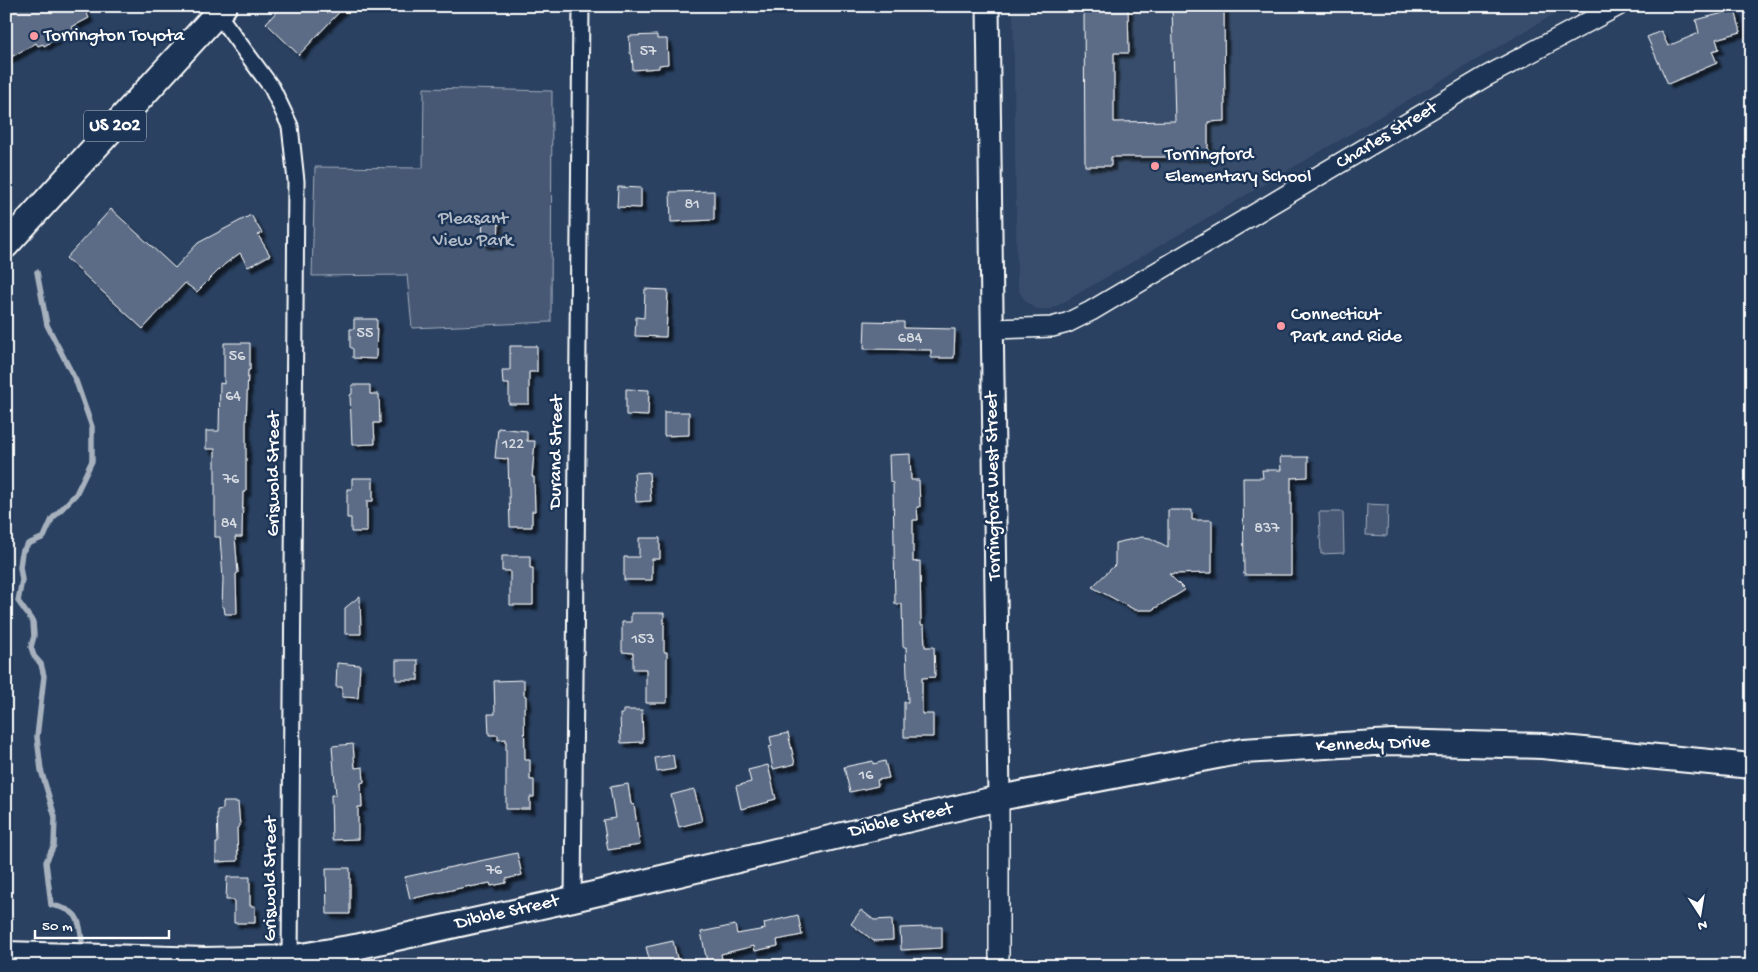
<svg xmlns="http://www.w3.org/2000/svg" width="1758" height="972" viewBox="0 0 1758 972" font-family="'Gochi Hand',sans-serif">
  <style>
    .built { fill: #394e6c }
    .green { fill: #465975; stroke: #a2acba }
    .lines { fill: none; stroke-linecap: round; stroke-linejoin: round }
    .stream { stroke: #a7b1be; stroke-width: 5.5 }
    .building { fill: #5b6c86; stroke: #fff; filter: url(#shadow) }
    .minor-casing { stroke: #fff; stroke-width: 19 }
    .tertiary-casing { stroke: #fff; stroke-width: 22 }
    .secondary-casing { stroke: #fff; stroke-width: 25 }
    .primary-casing { stroke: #fff; stroke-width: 28 }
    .trunk-casing { stroke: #fff; stroke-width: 29 }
    .minor { stroke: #1d3557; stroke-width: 15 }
    .tertiary { stroke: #1d3557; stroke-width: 19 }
    .secondary { stroke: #1d3557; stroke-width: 21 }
    .primary { stroke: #1d3557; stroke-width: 24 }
    .trunk { stroke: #1d3557; stroke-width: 25 }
    .poi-dot { fill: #ff9aa2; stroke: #1d3557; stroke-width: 2 }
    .labels { text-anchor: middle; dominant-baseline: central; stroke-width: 5; stroke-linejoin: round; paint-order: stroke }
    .number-label { font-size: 16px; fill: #d6dae1 }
    .shield { fill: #1d3557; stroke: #bbc2cd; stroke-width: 1 }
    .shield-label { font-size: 18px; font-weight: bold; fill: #fff }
    .poi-label { font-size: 19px; fill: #fff; stroke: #1d3557; text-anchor: start }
    .street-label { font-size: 19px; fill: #fff; stroke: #1d3557 }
    .park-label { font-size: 19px; fill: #b5bdc8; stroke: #1d3557 }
  </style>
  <defs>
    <filter id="shadow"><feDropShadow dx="4.5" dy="4.5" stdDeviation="1" flood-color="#0009"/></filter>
  </defs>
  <rect width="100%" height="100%" fill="#2a4161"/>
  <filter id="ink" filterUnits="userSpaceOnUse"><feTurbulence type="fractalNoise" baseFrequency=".02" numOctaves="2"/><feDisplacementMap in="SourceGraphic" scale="10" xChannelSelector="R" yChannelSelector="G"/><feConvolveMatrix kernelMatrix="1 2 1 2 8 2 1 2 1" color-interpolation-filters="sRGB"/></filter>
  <g filter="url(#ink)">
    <path class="built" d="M1013,6h555l-504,296 -13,7h-14l-10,-6 -7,-10 -3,-10z"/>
    <g class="green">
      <path d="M424,88l128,3 -1,231 -139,6 -5,-53 -95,1 3,-109 108,1z"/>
      <path d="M1367,504l21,1 -1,31 -21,-1z"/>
      <path d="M1319,512h24l1,41 -23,1z"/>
    </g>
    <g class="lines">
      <path class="stream" d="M37,272l10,53 29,56 16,46v34l-16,33 -24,25 -8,18 -16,7 -6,8 -2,15 2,13 -4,21 15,21 1,14 -3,11 3,9 7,8 3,12 -7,61 4,33 14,47 -1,28 -8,17 5,43c26,5 28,11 31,36"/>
    </g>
    <g class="building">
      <path d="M6,6h77l6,12 -17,9 1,3 -29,16 -1,-2 -5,2 -2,-3 -30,17z"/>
      <path d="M282,6h63l-46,49 -33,-32z"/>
      <path d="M1084,6h44l1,47h-15v69l61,-1 -3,-115h52l1,115 -17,1v35h-97v9h-26z"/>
      <path d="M1735,10l6,22 -25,7 3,10 -7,2 5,12 -49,21 -21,-47 14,-6 7,15 31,-13 -3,-13z"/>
      <path d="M657,35v4h10l1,25 -9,1v3l-26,2 -1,-15 -2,-2 -1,-17z"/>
      <path d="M618,187l23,1v20l-24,-1z"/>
      <path d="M714,191v29l-43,2 -1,-30z"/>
      <path d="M111,209l64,59 23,-25 53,-28 11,18 -4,2 12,20 -22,12 -8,-14 -15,11 -28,28 -12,-9 -42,46 -77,-71z"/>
      <path d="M483,216l16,1 -1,28 -16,-1z"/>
      <path d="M645,289l23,1 -2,47 -31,-1 1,-19 8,1z"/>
      <path d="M354,319h23l-1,40 -23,-1v-9l-3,-2v-18h4z"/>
      <path d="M865,321l39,1v6l51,1 -1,29h-23v-8l-67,-1z"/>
      <path d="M224,343h26v27h-2l-2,54v68h-3l-1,45h-7l3,36 -2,1 1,40h-12l-1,-7h-2l1,-28 -3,-42h-5v-88h-9v-18h13l1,-48 4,1z"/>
      <path d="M510,346h27v26h-8v32h-20v-20h-6l-1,-14h8z"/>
      <path d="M352,385h18v9h9l1,29h-6l1,21 -23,1 -2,-50 2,-1z"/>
      <path d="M626,389l23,1 -1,26 -22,-1z"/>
      <path d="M664,412h25v23l-25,1z"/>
      <path d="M498,428l29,3v10h8l-3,36h2l1,34h-3v16h-22l-2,-68 -13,-1z"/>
      <path d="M910,454l1,26h8l1,27h-3l1,13h-5v42l7,-1 1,64h3l1,22h9l1,30 -13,1v36h11v23h-29v-35h4l-2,-55h-3l-1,-43h-7l-2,-121 -3,-1 -1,-27z"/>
      <path d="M1280,457h28v20l-17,1v97h-47l-1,-97h20l-1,-8h19z"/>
      <path d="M649,472l2,29 -15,1 -2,-29z"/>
      <path d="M352,478h21v23h-6v31h-16v-14h-4v-29h5z"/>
      <path d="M1168,510h24v10h20v53l-43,1 16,16 -33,20h-17l-43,-23 23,-22v-22l27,-6 8,1 18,9z"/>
      <path d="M639,538h21v21h-8v21h-28v-23h15z"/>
      <path d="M502,556h28v12h3v37h-23v-34h-8z"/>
      <path d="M360,596l1,38h-16v-26z"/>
      <path d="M631,613h33v39h3v51h-21v-34h-13v-16l-11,-1v-30h9z"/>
      <rect x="396" y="660" width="22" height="20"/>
      <path d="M337,663l23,2 -2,33 -16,-1v-10h-6z"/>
      <path d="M524,680v15l2,1v11h-2l1,53h5v20h4v17h-4v12h-24v-70l-8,1v-5h-9l-1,-21h7l-1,-33z"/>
      <path d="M623,710h19l1,32 -22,1 -1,-29h3z"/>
      <path d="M788,733l7,31 -22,5 -4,-22 3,-1 -2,-9z"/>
      <path d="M353,744l2,24 8,-1 1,15 -3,1 1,24h-4v32l-26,1 -1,-45h5l-4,-49z"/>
      <path d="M673,755l2,14 -18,3 -2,-14z"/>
      <path d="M873,761v3l12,-3 4,17 -12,2 1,6 -28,6 -6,-25z"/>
      <path d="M768,765l8,34 -8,2 1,1 -28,7 -5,-23 15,-4 -3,-12z"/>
      <path d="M628,784l3,20 3,1 6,40 -32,5 -5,-30 12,-2 -5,-31z"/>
      <path d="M694,789l8,32 -23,6 -8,-32z"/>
      <path d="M223,802h15l2,24 -3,2 1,33 -22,1v-19h2l-1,-33 6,-1z"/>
      <path d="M517,853l5,22 -16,4v4l-15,3 -1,-3 -20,4v-1l-60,13 -5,-22z"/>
      <path d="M326,868h24v46h-23z"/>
      <path d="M227,877h23v29h5v17h-21v-23h-8z"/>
      <path d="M861,910l13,10 18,-1 1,21 -19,1 -23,-17z"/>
      <path d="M798,915l4,20 -25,5 1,6 -23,5 -1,-5 -33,8 1,5 -15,3 -6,-30 34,-7 2,9 28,-5 -1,-6z"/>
      <path d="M927,927h15v21l-41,2 -1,-22z"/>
      <path d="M673,941l5,21 -16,4h-11l-5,-19z"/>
    </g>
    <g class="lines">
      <defs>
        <g id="minor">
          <path d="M217,13l55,75 18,38 6,55 -6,777"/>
          <path d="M573,899l8,-893"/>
        </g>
        <g id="tertiary">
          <path d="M993,329l59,-2 15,-4 24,-12 394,-234 133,-71"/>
          <path d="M999,966v-168"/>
        </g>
        <path id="secondary" d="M988,6c4,264 6,528 11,792"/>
        <path id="primary" d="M6,954l199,6 85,-2 70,-12 213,-47 426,-101 244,-47 149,-9 150,4 210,20"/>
        <path id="trunk" d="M6,245l218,-239"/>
      </defs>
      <use href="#minor" class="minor-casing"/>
      <use href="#tertiary" class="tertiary-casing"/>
      <use href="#secondary" class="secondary-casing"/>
      <use href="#primary" class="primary-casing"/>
      <use href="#trunk" class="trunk-casing"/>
      <use href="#minor" class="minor"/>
      <use href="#tertiary" class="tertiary"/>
      <use href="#secondary" class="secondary"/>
      <use href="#primary" class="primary"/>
      <use href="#trunk" class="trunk"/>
    </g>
  </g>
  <g class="poi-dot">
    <circle cx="34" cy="36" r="5"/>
    <circle cx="1155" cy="166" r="5"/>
    <circle cx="1281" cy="326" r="5"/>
  </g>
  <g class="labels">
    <g class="number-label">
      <text x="648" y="52">57</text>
      <text x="692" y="205">81</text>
      <text x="365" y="334">55</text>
      <text x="910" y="339">684</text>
      <text x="237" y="357">56</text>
      <text x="233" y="397">64</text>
      <text x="513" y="445">122</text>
      <text x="231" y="480">76</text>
      <text x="229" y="524">84</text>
      <text x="1267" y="529">837</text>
      <text x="643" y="640">153</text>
      <text x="866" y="776">16</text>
      <text x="494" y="871">76</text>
    </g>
    <rect class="shield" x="84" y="110.5" width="62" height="31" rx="4"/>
    <g class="shield-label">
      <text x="115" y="126">US 202</text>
    </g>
    <g class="poi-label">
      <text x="44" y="36">Torrington Toyota</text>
      <text x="1165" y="155">Torringford<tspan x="1165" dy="22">Elementary School</tspan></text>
      <text x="1291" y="315">Connecticut<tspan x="1291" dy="22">Park and Ride</tspan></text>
    </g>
    <g class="street-label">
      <text transform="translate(1387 136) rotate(-31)">Charles Street</text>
      <text transform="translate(557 452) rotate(-89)">Durand Street</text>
      <text transform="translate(274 474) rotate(-90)">Griswold Street</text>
      <text transform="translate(994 486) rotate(-91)">Torringford West Street</text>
      <text transform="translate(1373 745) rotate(-2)">Kennedy Drive</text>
      <text transform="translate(901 821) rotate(-13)">Dibble Street</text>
      <text transform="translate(271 879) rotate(-90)">Griswold Street</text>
      <text transform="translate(507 913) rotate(-13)">Dibble Street</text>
    </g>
    <g class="park-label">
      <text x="473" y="219">Pleasant<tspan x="473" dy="22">View Park</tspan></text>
    </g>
  </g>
  <rect width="1758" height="972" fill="none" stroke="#1d3557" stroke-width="25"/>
  <rect x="12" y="12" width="1733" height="947" fill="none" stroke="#fff" stroke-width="2" filter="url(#ink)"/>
  <g transform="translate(1700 914) rotate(168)" stroke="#1d3557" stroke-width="4" paint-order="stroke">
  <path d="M0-4L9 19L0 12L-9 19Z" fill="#ffffff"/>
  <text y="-8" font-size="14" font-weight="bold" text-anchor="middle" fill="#ffffff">N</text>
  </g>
  <path d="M35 930v8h134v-8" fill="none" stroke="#ffffff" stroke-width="2.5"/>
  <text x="42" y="930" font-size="15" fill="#ffffff" stroke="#1d3557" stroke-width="4" paint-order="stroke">50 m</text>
</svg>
